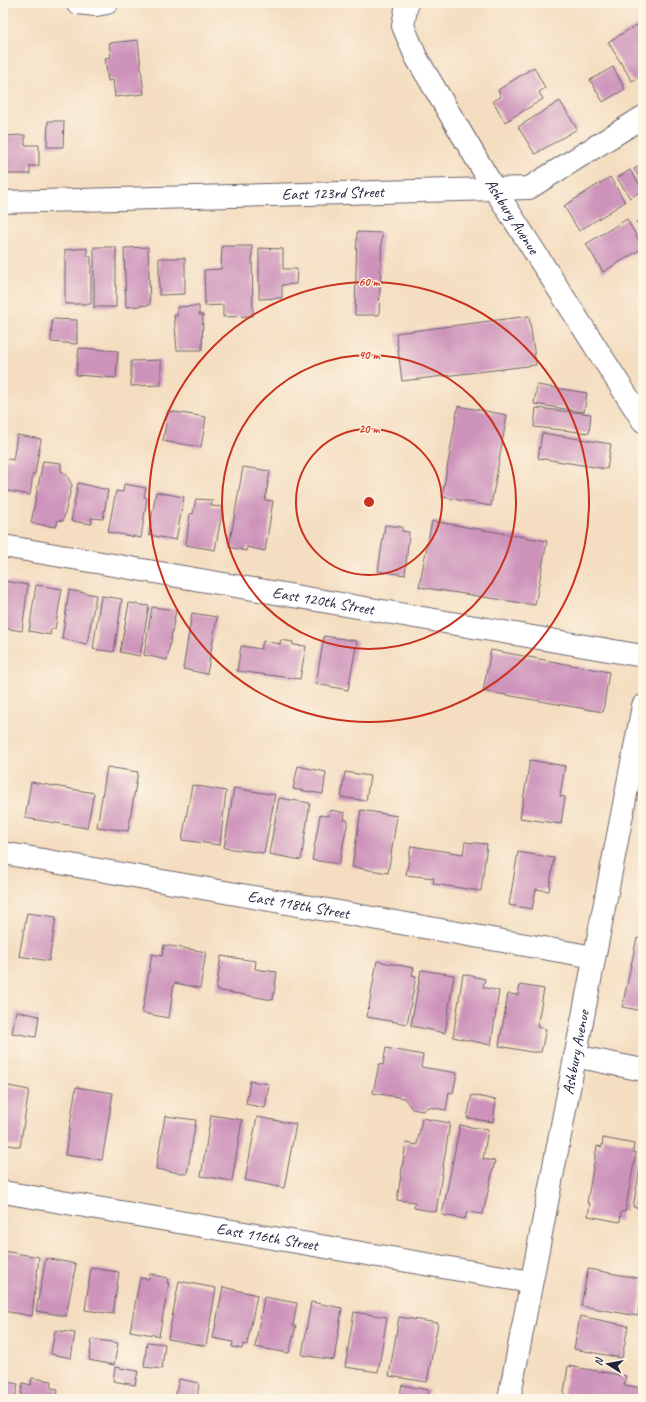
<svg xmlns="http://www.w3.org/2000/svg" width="646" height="1402" viewBox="0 0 646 1402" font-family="Caveat,sans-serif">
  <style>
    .building { fill: #cd93bb }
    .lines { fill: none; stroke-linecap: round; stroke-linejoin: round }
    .minor-casing { stroke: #6c636a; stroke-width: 24 }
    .minor { stroke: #fff; stroke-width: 22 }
    .ring { fill: none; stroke: #c8321e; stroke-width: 2 }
    .labels { text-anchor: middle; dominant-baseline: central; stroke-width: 3; stroke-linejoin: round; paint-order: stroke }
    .street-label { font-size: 16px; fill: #22223b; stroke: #fcf5e5 }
    .centre { fill: #c8321e; stroke: #fcf5e5; stroke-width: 2 }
    .ring-label { font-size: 12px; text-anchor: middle; font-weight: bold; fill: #c8321e; stroke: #fcf5e5; stroke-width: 3; stroke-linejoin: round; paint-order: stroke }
  </style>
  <rect width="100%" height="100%" fill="#fcf5e5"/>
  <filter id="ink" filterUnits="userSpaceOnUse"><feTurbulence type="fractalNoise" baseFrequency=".025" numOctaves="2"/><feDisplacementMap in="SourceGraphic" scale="8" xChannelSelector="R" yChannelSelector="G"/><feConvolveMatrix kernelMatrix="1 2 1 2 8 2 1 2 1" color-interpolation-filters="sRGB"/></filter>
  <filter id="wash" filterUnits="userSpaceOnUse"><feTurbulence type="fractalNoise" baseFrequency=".012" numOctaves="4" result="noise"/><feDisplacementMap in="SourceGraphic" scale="16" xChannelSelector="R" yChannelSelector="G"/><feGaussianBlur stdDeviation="0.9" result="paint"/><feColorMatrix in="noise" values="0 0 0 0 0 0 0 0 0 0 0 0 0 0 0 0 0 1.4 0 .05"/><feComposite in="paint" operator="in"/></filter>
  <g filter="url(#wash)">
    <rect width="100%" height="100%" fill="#f4ddc0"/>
    <g id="blocks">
      <g class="building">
        <path d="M637,25l6,11v39l-11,6 -24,-39z"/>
        <path d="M138,40l6,54 -29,3 -2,-17 -5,1 -3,-23 6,-1 -2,-14z"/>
        <path d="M534,67l11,21 -6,4 4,7 -38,23 -12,-21 8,-4 -3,-7z"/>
        <path d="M613,67l12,22 -22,13 -13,-22z"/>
        <path d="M560,101l17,28 -42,25 -17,-27z"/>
        <path d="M48,121h16l-1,26h-16z"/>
        <path d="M25,135v10h14v21h-9v8h-26v-38z"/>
        <path d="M643,163v20l-9,-14z"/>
        <path d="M630,170l13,20 -13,8 -13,-20z"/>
        <path d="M610,177l15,25 -46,29 -15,-25z"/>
        <path d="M643,218v16l-7,-12z"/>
        <path d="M627,219l16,29 -40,24 -17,-28z"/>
        <path d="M357,232l25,1 -3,82h-24z"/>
        <path d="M222,246h30l1,70 -30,1v-12l-18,1 -1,-36 17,-1z"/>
        <rect x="94" y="247" width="22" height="60"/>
        <path d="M148,247l2,58 -24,2 -2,-59z"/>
        <path d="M87,248v8l4,1v47h-26v-54z"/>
        <path d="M259,248l24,1v20h14l-1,15 -14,1v13l-23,1z"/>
        <path d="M159,258h26v36l-26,1z"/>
        <path d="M199,306v9h4l-1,35h-25l-3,-35 3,1v-9z"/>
        <path d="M529,316l7,49 -134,16 -6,-48z"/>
        <path d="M52,319l25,1v24l-26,-2z"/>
        <path d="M79,348l39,3 -2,27 -40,-3z"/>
        <path d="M161,360v25l-30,1v-25z"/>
        <path d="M537,385l50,8 -3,19 -50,-8z"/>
        <path d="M458,406l49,9 -16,91 -49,-9z"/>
        <path d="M536,408l55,6 -2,19 -55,-6z"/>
        <path d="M168,411l38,6 -5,30 -38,-6z"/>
        <path d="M542,433l69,11 -4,25 -69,-11z"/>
        <path d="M17,435l24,4 -6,35h-2l-3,21 -27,-5v-32l10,2z"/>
        <path d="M43,461l18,2v8l5,3 6,11 -9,36 -5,-1 -2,7 -25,-4z"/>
        <path d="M243,467l27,4 -5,29 8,1 -8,50 -18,-4 -1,4 -17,-4z"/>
        <path d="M78,483l30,7 -5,29 -12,-1 1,6 -21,-3z"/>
        <path d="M124,484l22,4 -2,9 3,1 -6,40 -33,-6 8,-41 7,1z"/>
        <path d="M156,492l28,5 -8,43 -27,-5z"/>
        <path d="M196,499l16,1 -1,6 12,1 -8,43 -29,-5 4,-32 3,1z"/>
        <path d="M432,521l115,20 -12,64 -116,-18z"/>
        <path d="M385,525l17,2v4l7,1 -4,43 -27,-4z"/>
        <path d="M4,581l24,4 -6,46 -19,-3z"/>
        <path d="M36,585l26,4 -7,40h-4l-1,6 -21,-4z"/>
        <path d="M69,590l27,5 -9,49 -25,-5z"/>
        <path d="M101,596l21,3 -8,53 -21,-3z"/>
        <path d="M129,603l20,3 -9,50 -20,-4z"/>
        <path d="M152,607l24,3 -9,50 -23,-5z"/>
        <path d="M192,613l25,4 -10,57 -24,-5z"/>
        <path d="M324,636l33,5 -9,49 -32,-6z"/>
        <path d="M281,640l12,2v3l13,1 -6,33 -63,-8 4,-25 20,3 2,-8 17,3z"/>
        <path d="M491,650l118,22 -6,40 -120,-21z"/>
        <path d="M530,760l35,6 -5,30 5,1 -4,27 -41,-6z"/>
        <path d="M298,766l28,6 -3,22 -30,-5z"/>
        <path d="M107,767l31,5 -10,59 -31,-4z"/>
        <path d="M345,772l25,4 -4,25 -25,-4z"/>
        <path d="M31,782l63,11 -7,35 -62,-10z"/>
        <path d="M192,785l34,6 -6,54 -38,-5z"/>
        <path d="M234,788l41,7 -11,58 -40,-5z"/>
        <path d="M279,798l31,5 -9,57 -32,-6z"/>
        <path d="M330,810l15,3 -1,6 4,2 -9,43 -27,-4 8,-45 9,1z"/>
        <path d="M361,810l36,6 -9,57 -36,-6z"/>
        <path d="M465,842l22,2 -6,47 -48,-7 1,-6 -28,-3 5,-29 52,8z"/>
        <path d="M518,852l36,6 -5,33 -13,-2 -4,20 -23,-4z"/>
        <path d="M27,913l29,4 -7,44 -30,-5z"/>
        <path d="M637,938l6,1v72l-21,-4z"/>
        <path d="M164,945l42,7 -6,36 -26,-5 -5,35 -27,-5 10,-59 10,2z"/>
        <path d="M221,956l35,5 -1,8 22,3 -4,28 -57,-10z"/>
        <path d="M377,961l37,7 -2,7 4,1 -9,48 -40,-7z"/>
        <path d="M421,970l33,5 -9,58 -34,-7z"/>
        <path d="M463,974l22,5 -2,8 16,4 -8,54 -38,-8z"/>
        <path d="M520,985l24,4 -7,38 9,2 -5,23h-10l-32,-6 9,-52 10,1z"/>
        <path d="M16,1011l23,5 -3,21 -24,-4z"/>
        <path d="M386,1048l37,7 -2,12 36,6 -4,20 -4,-1 -3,18 -18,-3 -5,4 -11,-2 -8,-11 -31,-5 6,-29 4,1z"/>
        <path d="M250,1081l19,3 -4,24 -19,-4z"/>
        <path d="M3,1085l26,5 -9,57 -17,-3z"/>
        <path d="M76,1087l37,6 -11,67 -37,-5z"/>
        <path d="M472,1095l24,5 -3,22 -26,-4z"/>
        <path d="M211,1115l31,5 -10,61 -31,-5z"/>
        <path d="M165,1116l31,4 -9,54 -31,-5z"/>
        <path d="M257,1117l39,7 -12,64 -39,-8z"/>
        <path d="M422,1118l28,5 -14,89 -22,-4 1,-6 -18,-2 9,-57 11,2z"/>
        <path d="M460,1125l28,5 -5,29 12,2 -12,53 -16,-2 -2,7 -23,-4z"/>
        <path d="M603,1138l31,6 -1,8 3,1 -11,58 -4,1 -1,10 -32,-6 2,-13h-3l10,-57 5,1z"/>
        <path d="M642,1157h1v52l-10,-2z"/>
        <path d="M3,1251l36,6 -7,59 -29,-5z"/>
        <path d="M46,1258l30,6 -10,52 -30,-5z"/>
        <path d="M91,1268l28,4 -6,42 -28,-4z"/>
        <path d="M588,1269l55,10 -5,37 -57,-10z"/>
        <path d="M150,1274l18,4 -1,5h2l-10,53 -29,-5 10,-53 9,1z"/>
        <path d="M179,1281l37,7 -10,58 -38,-7z"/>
        <path d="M223,1287l34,8 -10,50 -4,-1 -1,5 -10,-2 1,-5 -20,-4z"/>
        <path d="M264,1297l33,6 -4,23h3l-7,27 -34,-6z"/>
        <path d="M311,1302l31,6 -8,52 -32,-5z"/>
        <path d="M354,1312l33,5 -9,55 -33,-5z"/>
        <path d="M580,1316l48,10 -6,32 -48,-9z"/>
        <path d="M399,1317l39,6 -11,59 -38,-6z"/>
        <path d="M55,1330l20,3 -4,25 -20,-4z"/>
        <path d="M92,1339l26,4 -4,22 -25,-5z"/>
        <path d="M147,1342l18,2 -3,25 -18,-2z"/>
        <path d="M568,1366l58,10 -2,9 19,3 -1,11h-79z"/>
        <path d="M115,1367l23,4 -3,14 -22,-4z"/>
        <path d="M32,1378l20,3 -1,7 7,1 -1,10h-37l3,-16 8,2z"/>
        <path d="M179,1379l20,4 -2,16h-22z"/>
        <path d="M3,1381l15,3 -3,15h-12z"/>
        <path d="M402,1385l27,5 -2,9h-28z"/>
      </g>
    </g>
  </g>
  <g filter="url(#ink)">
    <use href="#blocks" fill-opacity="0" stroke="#6c636a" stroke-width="1"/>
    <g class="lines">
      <defs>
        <g id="minor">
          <path d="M77,3l19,2 11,-2"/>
          <path id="s1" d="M407,3l-4,23 13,31 79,133 148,231"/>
          <path id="s2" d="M3,202l526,-14 114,-71"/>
          <path id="s3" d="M3,546l640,110"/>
          <path id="s4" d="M3,853l591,104"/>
          <path d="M575,1056l68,14"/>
          <path id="s5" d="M3,1192l528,90"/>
          <path id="s6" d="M509,1399l134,-693"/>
        </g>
      </defs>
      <use href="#minor" class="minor-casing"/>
      <use href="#minor" class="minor"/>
    </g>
  </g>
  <g class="ring">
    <circle cx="369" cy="502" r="73"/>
    <circle cx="369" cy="502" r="147"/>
    <circle cx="369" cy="502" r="220"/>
  </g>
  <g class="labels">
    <g class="street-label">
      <text stroke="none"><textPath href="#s2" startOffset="330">East 123rd Street</textPath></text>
      <text stroke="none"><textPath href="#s1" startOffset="243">Ashbury Avenue</textPath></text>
      <text stroke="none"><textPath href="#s3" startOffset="325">East 120th Street</textPath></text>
      <text stroke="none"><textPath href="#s4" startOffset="300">East 118th Street</textPath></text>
      <text stroke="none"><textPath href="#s6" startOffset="353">Ashbury Avenue</textPath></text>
      <text stroke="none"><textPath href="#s5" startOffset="268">East 116th Street</textPath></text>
    </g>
  </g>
  <circle cx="369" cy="502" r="6" class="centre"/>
  <g class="ring-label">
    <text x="369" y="286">60 m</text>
    <text x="369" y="359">40 m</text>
    <text x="369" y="433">20 m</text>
  </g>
  <rect width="646" height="1402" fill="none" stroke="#fcf5e5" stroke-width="16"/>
  <g transform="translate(608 1364) rotate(281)" stroke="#fcf5e5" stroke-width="3" paint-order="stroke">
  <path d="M0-3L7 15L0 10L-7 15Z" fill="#22223b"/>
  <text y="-6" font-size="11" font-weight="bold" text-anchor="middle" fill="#22223b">N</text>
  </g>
</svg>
